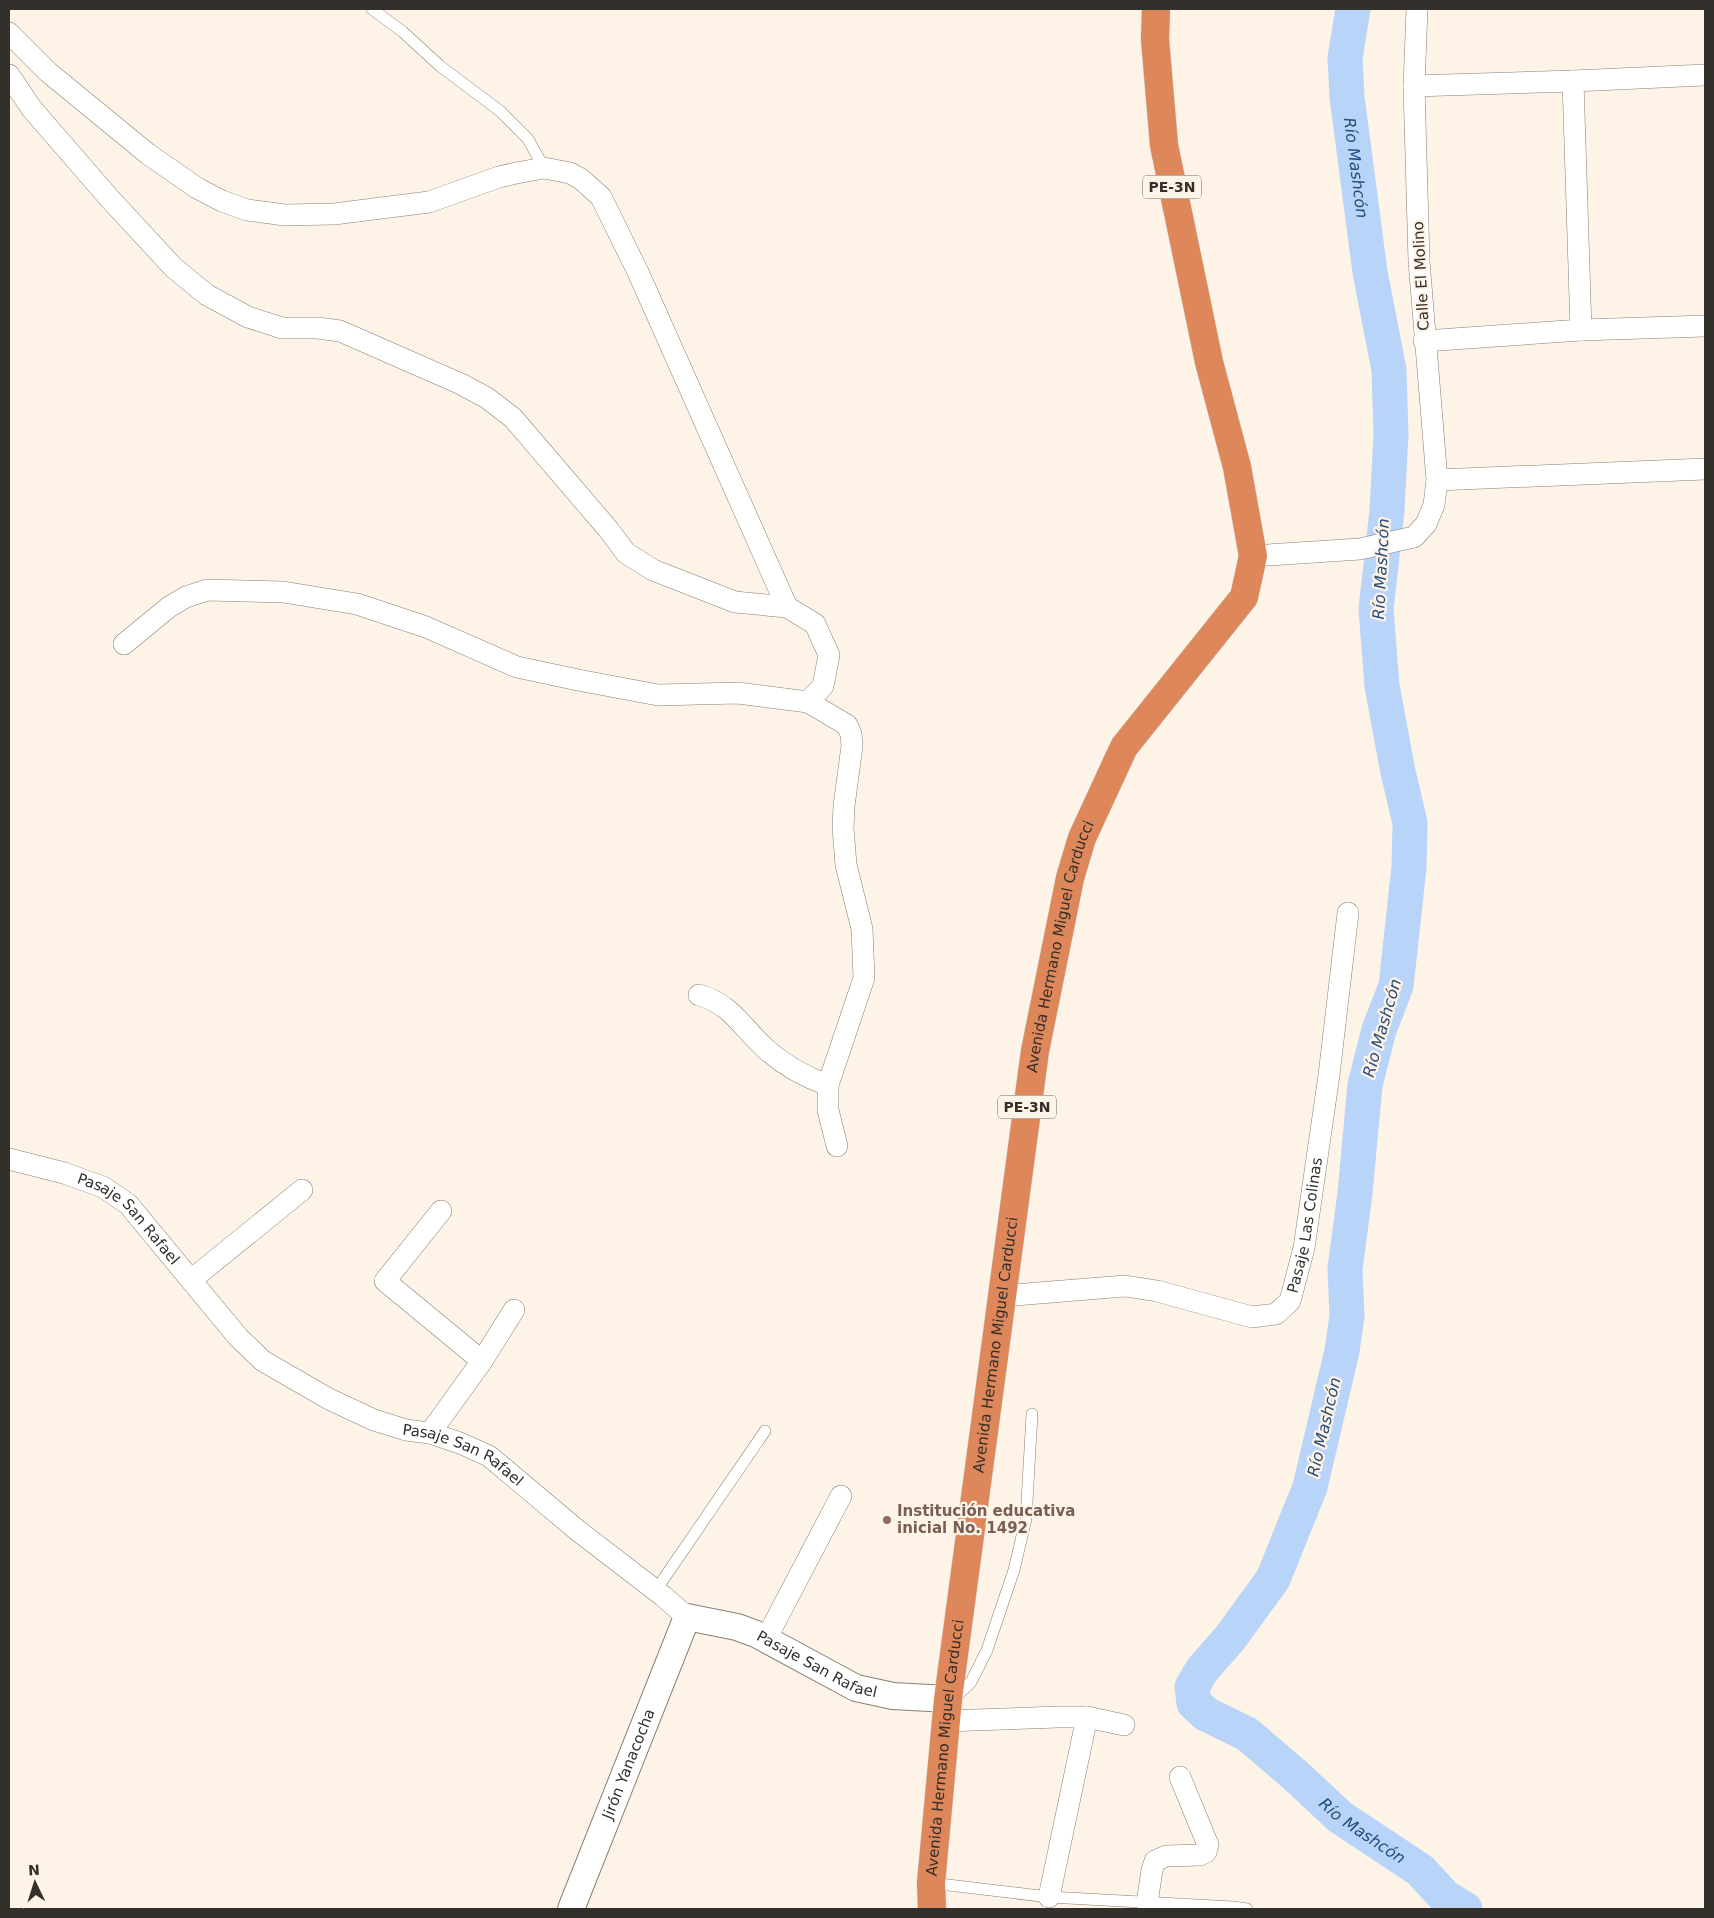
<svg xmlns="http://www.w3.org/2000/svg" width="1714" height="1918" viewBox="0 0 1714 1918" font-family="'DejaVu Sans',sans-serif">
  <style>
    .lines { fill: none; stroke-linecap: round; stroke-linejoin: round }
    .river { stroke: #b8d4f9; stroke-width: 35 }
    .service-casing { stroke: #887f74; stroke-width: 12 }
    .minor-casing { stroke: #887f74; stroke-width: 22 }
    .tertiary-casing { stroke: #887f74; stroke-width: 28 }
    .trunk-casing { stroke: #d6d5d4; stroke-width: 29 }
    .service { stroke: #fff; stroke-width: 11 }
    .minor { stroke: #fff; stroke-width: 21 }
    .tertiary { stroke: #fff; stroke-width: 26 }
    .trunk { stroke: #de875a; stroke-width: 28 }
    .education-dot { fill: #8d6e63; stroke: #fef3e7; stroke-width: 2 }
    .labels { text-anchor: middle; dominant-baseline: central; stroke-width: 4.5; stroke-linejoin: round; paint-order: stroke }
    .shield { fill: #fef3e7; stroke: #706a63; stroke-width: 1 }
    .shield-label { font-size: 14px; font-weight: bold; fill: #332f2a }
    .street-label { font-size: 15px; fill: #332f2a; stroke: #fef3e7 }
    .education-label { font-size: 15px; font-weight: bold; fill: #785e54; stroke: #fef3e7; text-anchor: start }
    .water-label { font-size: 16px; font-style: italic; fill: #264d7b; stroke: #fef3e7 }
  </style>
  <rect width="100%" height="100%" fill="#fef3e7"/>
  <g class="lines">
    <path class="river" id="s1" d="M1353,9l-8,49 2,39 23,175 19,98 2,64 -4,77 -11,98 6,77 16,86 12,51 -1,44 -13,119 -17,44 -14,55 -10,108 -10,76 2,47 -5,35 -32,136 -37,92 -43,59 -28,32 -10,17 2,16 12,11 41,20 48,41 45,42 80,53 25,27 20,12"/>
    <defs>
      <g id="service">
        <path d="M372,9l31,23 37,34 60,45 28,28 16,29"/>
        <path d="M656,1590l109,-159"/>
        <path d="M950,1697l11,-5 10,-10 16,-32 27,-80 12,-51 6,-105"/>
        <path d="M931,1883l118,14 184,10 14,2"/>
      </g>
      <g id="minor">
        <path d="M9,33l39,39 100,82 49,34 25,13 25,9 38,5 49,-1 95,-12 70,-25 17,-4 28,-5 26,5 11,6 20,18 37,75 149,335"/>
        <path d="M9,75l23,34 78,90 64,69 33,27 41,22 34,11h36l22,3 121,53 26,14 26,20 95,111 18,24 27,17 82,32 52,5 28,17 14,31 -6,31 -15,16 -70,-9 -80,2 -80,-15 -61,-13 -91,-40 -69,-23 -74,-12 -76,-2 -21,7 -17,10 -45,37"/>
        <path d="M1573,81l8,249"/>
        <path d="M1414,86l159,-5 132,-6"/>
        <path d="M1424,341l157,-11 124,-4"/>
        <path d="M1437,480l268,-11"/>
        <path d="M1253,556l107,-7 54,-12 12,-13 8,-19 3,-25 -18,-219 -5,-175 3,-77"/>
        <path d="M808,702l39,23 4,9 1,12 -8,60 -1,22 3,37 16,64 2,49 -36,107v25l9,36"/>
        <path d="M699,995c33,9 44,34 68,55 18,16 38,27 61,35"/>
        <path id="s2" d="M9,1159l55,14 39,14 25,17 110,133 25,24 66,38 45,21 32,10 24,3 30,10 29,13 88,74 86,66 24,21"/>
        <path d="M441,1211l-56,70 97,80"/>
        <path d="M191,1280l111,-90"/>
        <path id="s3" d="M1002,1296l123,-10 32,5 95,26 24,-3 14,-13 14,-53 25,-173 19,-162"/>
        <path d="M430,1433l52,-72 32,-51"/>
        <path d="M766,1639l75,-143"/>
        <path d="M945,1721l113,-4h29l37,8"/>
        <path d="M1049,1897l38,-180"/>
        <path d="M1147,1903l5,-33 3,-9 11,-5 34,-1 6,-3 2,-7 -28,-68"/>
      </g>
      <g id="tertiary">
        <path id="s4" d="M571,1909l116,-292 50,10 19,7 100,54 37,8 55,3"/>
      </g>
      <g id="trunk">
        <path id="s5" d="M932,1909l-1,-26 17,-184 87,-648 35,-173 12,-40 42,-91 120,-150 9,-41 -16,-89 -28,-105 -45,-217 -9,-106 1,-30"/>
      </g>
    </defs>
    <use href="#service" class="service-casing"/>
    <use href="#minor" class="minor-casing"/>
    <use href="#tertiary" class="tertiary-casing"/>
    <use href="#trunk" class="trunk-casing"/>
    <use href="#service" class="service"/>
    <use href="#minor" class="minor"/>
    <use href="#tertiary" class="tertiary"/>
    <use href="#trunk" class="trunk"/>
  </g>
  <circle class="education-dot" cx="887" cy="1520" r="5"/>
  <g class="labels">
    <g class="shield">
      <rect x="1143" y="175.5" width="58" height="23" rx="4"/>
      <rect x="998" y="1095.5" width="58" height="23" rx="4"/>
    </g>
    <g class="shield-label">
      <text x="1172" y="187">PE-3N</text>
      <text x="1027" y="1107">PE-3N</text>
    </g>
    <g class="street-label">
      <text transform="translate(1421 276) rotate(-93)">Calle El Molino</text>
      <text stroke="none"><textPath href="#s5" startOffset="972">Avenida Hermano Miguel Carducci</textPath></text>
      <text stroke="none"><textPath href="#s2" startOffset="138">Pasaje San Rafael</textPath></text>
      <text stroke="none"><textPath href="#s3" startOffset="375">Pasaje Las Colinas</textPath></text>
      <text stroke="none"><textPath href="#s5" startOffset="568">Avenida Hermano Miguel Carducci</textPath></text>
      <text stroke="none"><textPath href="#s2" startOffset="558">Pasaje San Rafael</textPath></text>
      <text stroke="none"><textPath href="#s4" startOffset="454">Pasaje San Rafael</textPath></text>
      <text stroke="none"><textPath href="#s5" startOffset="162">Avenida Hermano Miguel Carducci</textPath></text>
      <text stroke="none"><textPath href="#s4" startOffset="156">Jirón Yanacocha</textPath></text>
    </g>
    <g class="education-label">
      <text x="897" y="1511">Institución educativa<tspan x="897" dy="17">inicial No. 1492</tspan></text>
    </g>
    <g class="water-label">
      <text stroke="none"><textPath href="#s1" startOffset="160">Río Mashcón</textPath></text>
      <text transform="translate(1381 569) rotate(-87)">Río Mashcón</text>
      <text transform="translate(1382 1028) rotate(-74)">Río Mashcón</text>
      <text transform="translate(1324 1427) rotate(-77)">Río Mashcón</text>
      <text stroke="none"><textPath href="#s1" startOffset="1960">Río Mashcón</textPath></text>
    </g>
  </g>
  <rect width="1714" height="1918" fill="none" stroke="#332f2a" stroke-width="20"/>
  <g transform="translate(35 1883) rotate(356)" stroke="#fef3e7" stroke-width="4" paint-order="stroke">
  <path d="M0-4L9 19L0 12L-9 19Z" fill="#332f2a"/>
  <text y="-8" font-size="14" font-weight="bold" text-anchor="middle" fill="#332f2a">N</text>
  </g>
</svg>
